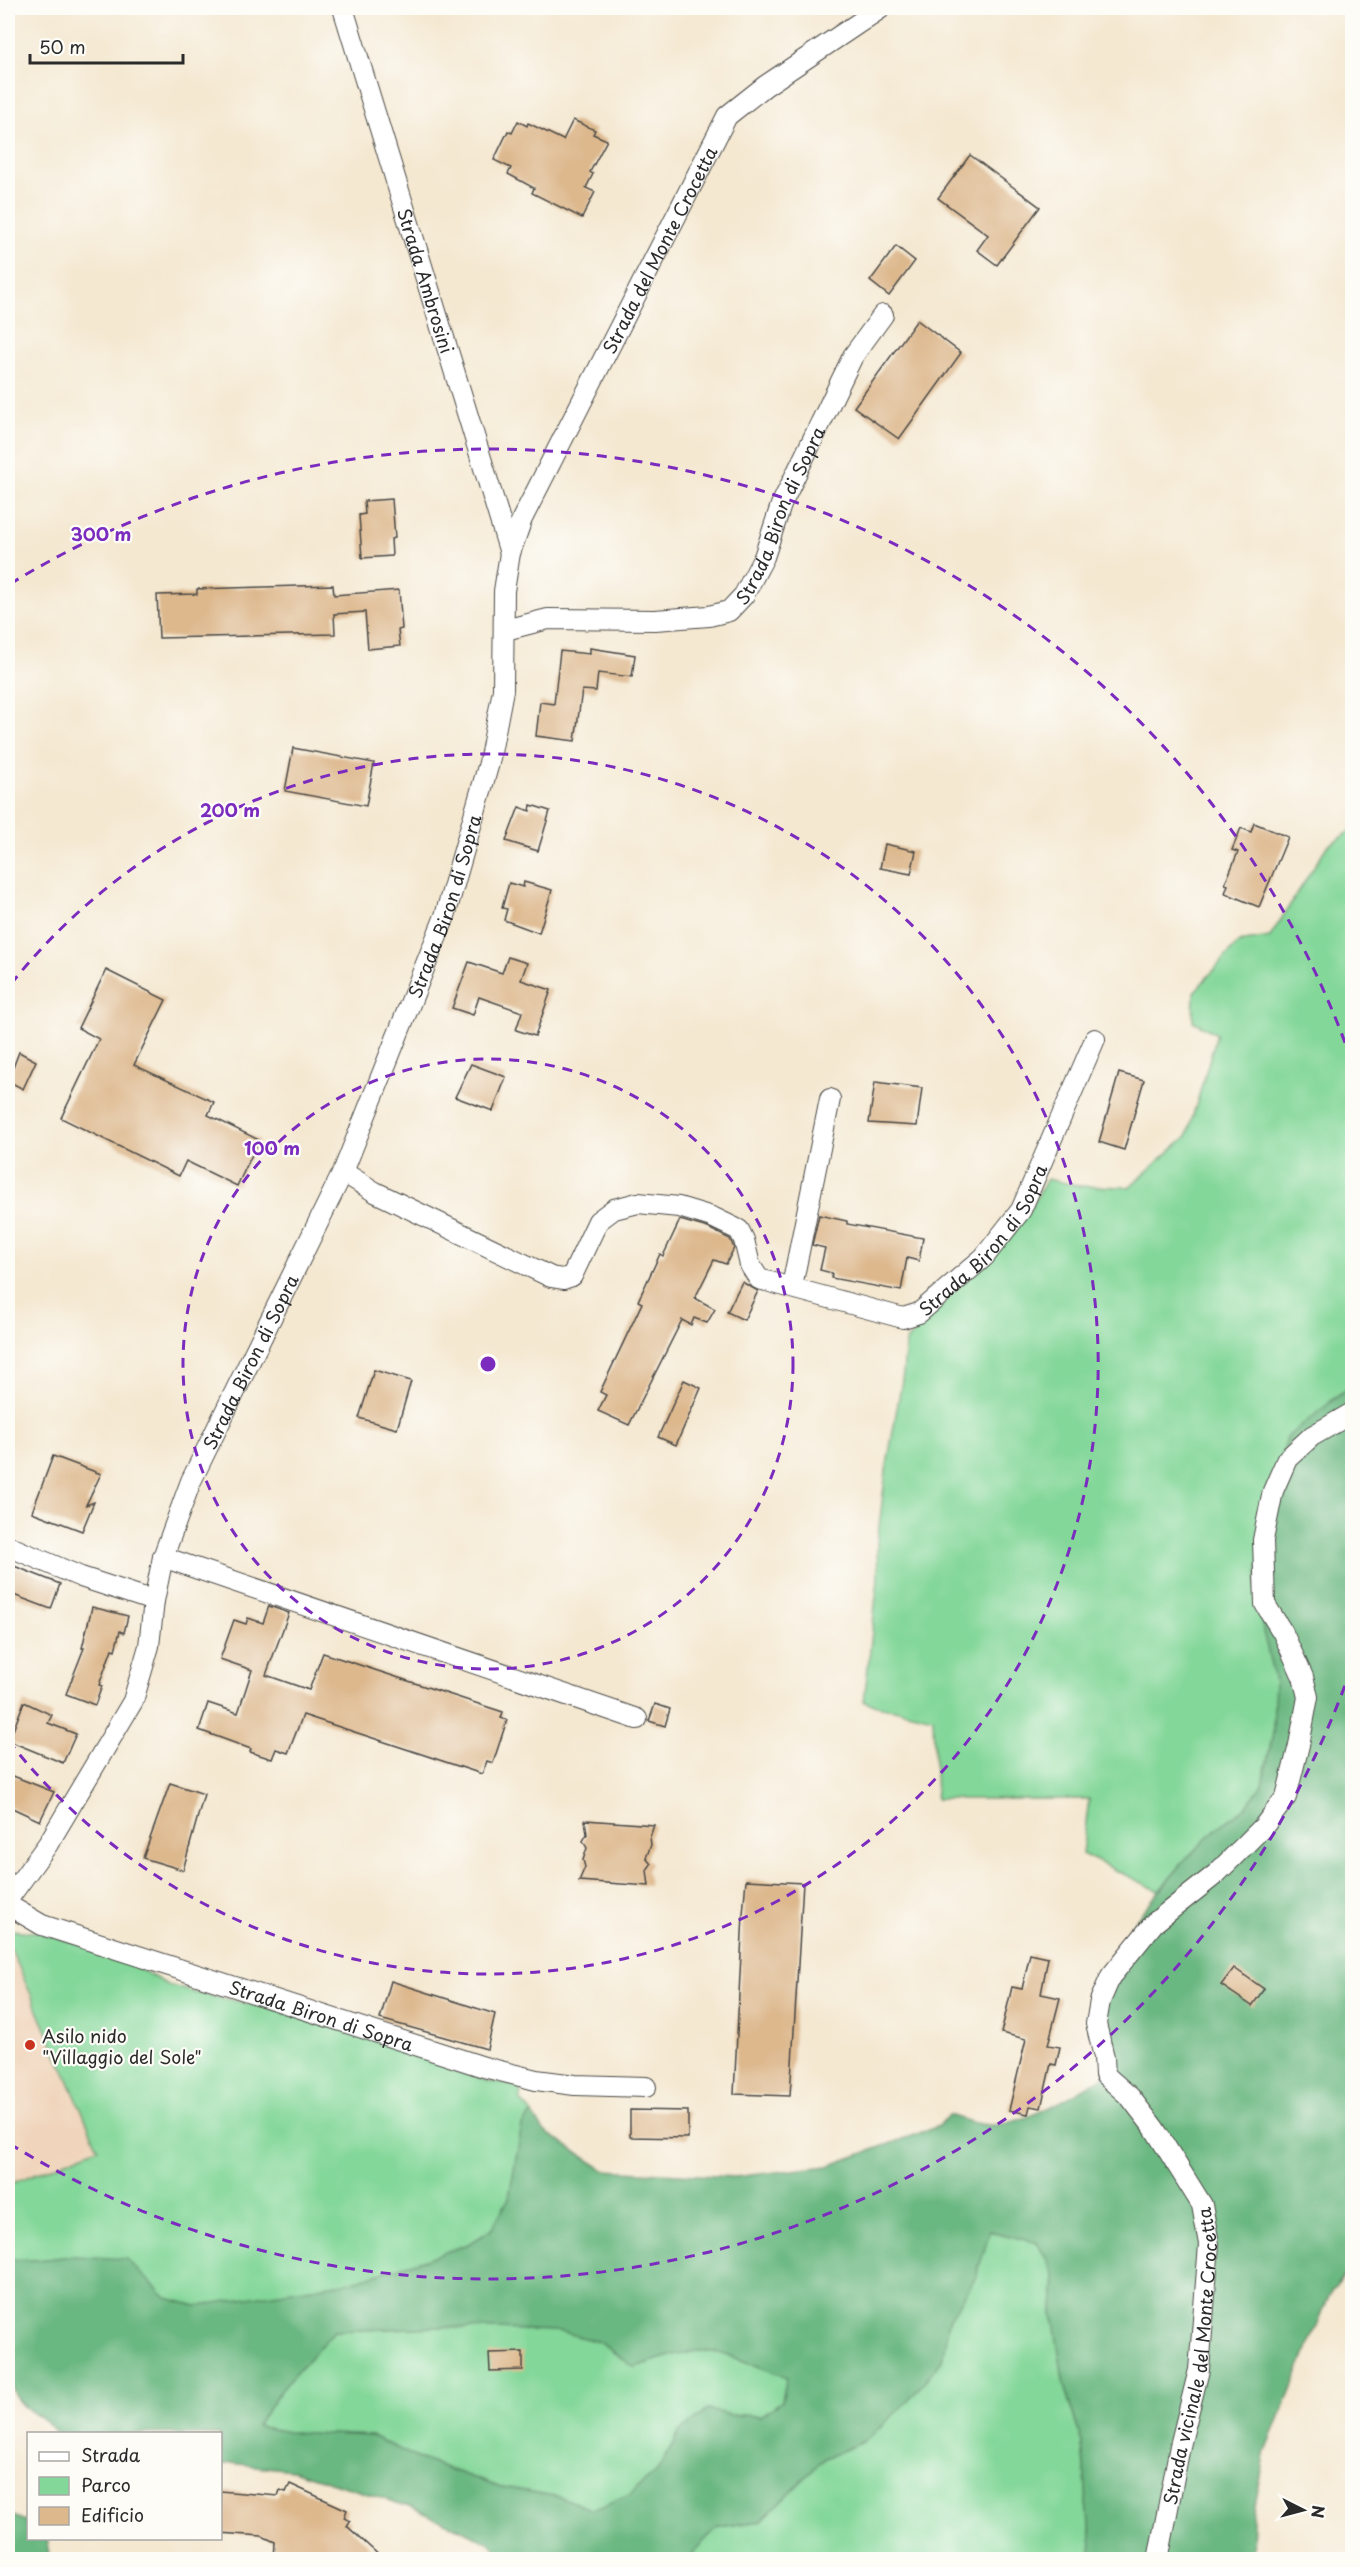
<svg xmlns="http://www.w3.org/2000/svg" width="1360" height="2567" viewBox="0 0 1360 2567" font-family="'Playpen Sans',sans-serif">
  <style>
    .built { fill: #f0d5bc }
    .green { fill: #83d799; stroke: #578162; stroke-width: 1.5 }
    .forest { fill: #6ab881; stroke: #4a7256; stroke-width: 1.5; fill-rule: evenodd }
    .building { fill: #ddb88d }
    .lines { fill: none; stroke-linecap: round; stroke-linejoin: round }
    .minor-casing { stroke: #494744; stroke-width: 22 }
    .minor { stroke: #fff; stroke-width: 20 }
    .ring { fill: none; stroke: #7b2cbf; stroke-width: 3; stroke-dasharray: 10 8 }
    .poi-dot { fill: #c8321e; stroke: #fdfcf7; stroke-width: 2 }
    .labels { text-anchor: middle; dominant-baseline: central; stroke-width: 4.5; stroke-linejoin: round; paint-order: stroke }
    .street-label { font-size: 18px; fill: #2b2b2b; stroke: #fdfcf7 }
    .poi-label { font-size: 18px; fill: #2b2b2b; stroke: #fdfcf7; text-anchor: start }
    .centre { fill: #7b2cbf; stroke: #fdfcf7; stroke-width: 3 }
    .ring-label { font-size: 18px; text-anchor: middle; font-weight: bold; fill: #7b2cbf; stroke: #fdfcf7; stroke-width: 4.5; stroke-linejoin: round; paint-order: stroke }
  </style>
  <rect width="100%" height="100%" fill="#fdfcf7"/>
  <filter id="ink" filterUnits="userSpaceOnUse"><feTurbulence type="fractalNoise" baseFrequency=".0167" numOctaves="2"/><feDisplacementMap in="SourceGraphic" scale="12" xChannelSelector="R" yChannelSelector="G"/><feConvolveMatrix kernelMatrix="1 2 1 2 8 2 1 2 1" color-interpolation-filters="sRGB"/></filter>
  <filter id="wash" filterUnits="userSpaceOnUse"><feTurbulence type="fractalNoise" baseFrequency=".008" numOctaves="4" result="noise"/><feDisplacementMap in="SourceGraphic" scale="24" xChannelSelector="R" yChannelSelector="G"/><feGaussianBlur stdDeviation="1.35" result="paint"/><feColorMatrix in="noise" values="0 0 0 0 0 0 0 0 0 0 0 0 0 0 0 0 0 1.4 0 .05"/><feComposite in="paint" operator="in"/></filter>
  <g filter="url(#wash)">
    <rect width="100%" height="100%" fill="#f4e8d1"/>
    <path class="built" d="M8,1942l90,206 -90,37z"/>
    <g class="green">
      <path d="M1352,830v555l-22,16 -67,230 12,50 -2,53 -11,51 -16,22 -31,23 -29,29 -27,32 -77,-37 7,-55h-153l-3,-81 -69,-16 14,-123 -1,-37 9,-71 17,-97 3,-33 117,-120 24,-42 33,7 49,1 58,-51 30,-102 -24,-13 1,-29 45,-50 31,-5 57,-91z"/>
      <path d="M8,1930l29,2 74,21 57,32 28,8 89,18 120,36 84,35 32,4 -1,14 12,13 -10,12 -13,73 -18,32 -20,13 -84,30 -37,9 -138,23 -16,1 -29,-8 -14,-11 -80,-31 -35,4h-30v-75l90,-37 -90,-206z"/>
      <path d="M990,2231l48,11 17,33 -2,39 11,71 18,58 10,116 -407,1 33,-33 43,-6 64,-63 40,-17 77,-81 7,-40 27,-43z"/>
      <path d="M436,2327l123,4 40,11 35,25c21,-6 45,-16 68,-16 23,0 62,18 85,26l-5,24 -21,15 -30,-1 -24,-5 -28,23 -22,38 -27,23 -37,16 -33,-13 -64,-11 -79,-28 -45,-22 -84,-4 -32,-6 28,-40 50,-55z"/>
    </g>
    <g class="forest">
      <path d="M1352,1385v883l-21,23 -65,160 -13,64 -1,44h-160l-10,-116 -18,-58 -11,-71 2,-39 -17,-32 -48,-12 -14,46 -27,43 -7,40 -32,39 -45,42 -40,17 -64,63 -43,6 -33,33 -175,-1 -22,-17 -75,-34 -121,-38 -62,-7 -9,3 -1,-32 -162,-1c-16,-20 -38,-20 -46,-46l-4,-1v-126h30l35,-4 53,3 41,39 29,8 154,-24 73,-22 48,-17 20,-13 18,-32 13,-73 10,-12 12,18 60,39 131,7 93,-11 111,-40 9,-11c14,4 32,11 46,10 33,-2 84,-32 111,-50l-5,-67 4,-41 34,-50 48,-58 29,-29 31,-23 16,-22 11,-51 2,-53 -12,-50 -7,-47 13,-77 18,-70zM436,2327l123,4 40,11 35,25c22,-6 45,-16 68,-16 23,0 62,18 85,26l-5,24 -21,15 -30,-1 -24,-5 -28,23 -22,38 -27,23 -37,16 -33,-13 -64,-11 -79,-28 -45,-22 -84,-4 -32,-6 28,-40 50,-55z"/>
      <path d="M8,2514l20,8v16l18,1 4,20h-42z"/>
    </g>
    <g id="blocks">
      <g class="building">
        <path d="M573,120l22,10 -2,4 14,6 -17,32 3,2 -7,14 9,4 -13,26 -50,-25 2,-5 -26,-14 3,-6 -17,-8 14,-29 4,2 6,-12 9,5 1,-3 35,17z"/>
        <path d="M970,155l70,52 -43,58 -20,-15 11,-15 -50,-37z"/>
        <path d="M896,246l19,15 -26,35 -19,-15z"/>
        <path d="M917,320l44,33 -62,86 -45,-32z"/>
        <path d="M392,499l3,39 -4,1 1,17 -30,2 -3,-43 6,-1 -1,-13z"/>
        <path d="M333,585l1,10 65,-5 3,39 -4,1 2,16 -32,3 -3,-37 -31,2 1,20 -176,4 -2,-43 40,-1v-5z"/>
        <path d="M590,648l45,7 -3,22 -34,-4 -2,18 -14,-1 -7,51 -39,-5 4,-34 14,2 6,-53 30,3z"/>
        <path d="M293,748l81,15 -8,43 -81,-15z"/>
        <path d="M531,805l19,6 -12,40 -32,-10 13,-34 11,4z"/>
        <path d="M1254,823l34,14 -29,70 -34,-14 3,-8 -3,-1 13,-32 -6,-2 9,-22 10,4z"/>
        <path d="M885,844l31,7 -5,23 -31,-6z"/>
        <path d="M524,882l28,8 -13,43 -35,-13 3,-11 -5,-1 7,-25 14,4z"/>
        <path d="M508,957l19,6 -6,17 30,10 -16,46 -19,-6 6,-18 -43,-15 -6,18 -21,-7 17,-46 33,11z"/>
        <path d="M106,970l60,30 -32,65 80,37 -6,13 51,25 -22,46 -51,-25 -7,15 -118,-58 38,-79 -21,-11z"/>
        <path d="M19,1052l17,9 -13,28 -15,-8z"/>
        <path d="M471,1064l35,13 -13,34 -38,-14z"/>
        <path d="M1119,1073l25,7 -20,70 -25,-8z"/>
        <path d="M875,1082l47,6 -5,38 -48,-3z"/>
        <path d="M819,1215l28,6v3l76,14 -4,23 -12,-3 -6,33 -70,-13 1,-5 -12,-3 5,-22 -13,-3z"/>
        <path d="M680,1220l28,8 22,11 4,9 -8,16 -12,-4 -19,38 20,11 -8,14 -13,-5 -3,7 -9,-5 -53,105 -31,-14 8,-16 -6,-3 42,-89 -4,-2 22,-47 3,2z"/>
        <path d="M742,1282l16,9 -14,29 -17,-8z"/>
        <path d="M374,1370l37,11 -14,48 -38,-11z"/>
        <path d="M684,1380l17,8 -25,57 -18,-8z"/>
        <path d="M53,1456l48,18 -15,31 8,-3 -12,29 -50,-19z"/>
        <path d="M14,1566l46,18 -9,25 -43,-16v-11z"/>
        <path d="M269,1606l20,7 -23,62 43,15 14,-37 180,59 -2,6 6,2 -14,43 -6,-2 -5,13 -179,-59 -15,38 -12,-4 -4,10 -22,-7 1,-3 -52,-19 9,-27 30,10 14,-43 -32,-11 14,-39 12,4 2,-6 15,5z"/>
        <path d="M92,1607l36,9 -4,17 -4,-2 -5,19 -3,-1 -13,36 3,1 -7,19 -29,-11 18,-46h-2z"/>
        <path d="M24,1702l28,13 -4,8 28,11 -13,29 -54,-22z"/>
        <path d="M655,1704l15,5 -5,17 -16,-5z"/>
        <path d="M8,1774l46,18 -14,29 -32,-15z"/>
        <path d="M170,1783l34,11 -21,76 -40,-12z"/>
        <path d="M585,1820l69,5 -4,12 1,8 -5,13 5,6 -4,6 2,16 -70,-5 6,-14 -2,-7 4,-12 -4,-7 4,-7z"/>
        <path d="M746,1880l57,3 -13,213 -56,-2 9,-180z"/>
        <path d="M1030,1954l18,4 -7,36 19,4 -12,47 12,2 -4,18 -5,-1 -10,44 -11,-2 -2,8 -19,-4 17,-71 -25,-6 11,-46 10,2z"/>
        <path d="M1234,1968l30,21 -12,17 -31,-21z"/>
        <path d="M391,1981l104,33 -8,35 -107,-30z"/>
        <path d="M630,2110l58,1v27l-58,-1z"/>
        <path d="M523,2352v18l-33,1 -1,-18z"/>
        <path d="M290,2484l57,26 -3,8 6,3 -3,5 36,33h-109l1,-17 -13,-6 -42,-3v-42l58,5 2,-6 6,2z"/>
      </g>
    </g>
  </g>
  <g filter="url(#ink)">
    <use href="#blocks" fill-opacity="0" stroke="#494744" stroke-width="1.5"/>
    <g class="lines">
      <defs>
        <g id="minor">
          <path id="s1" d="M343,8l167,545"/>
          <path id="s2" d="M505,630l43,-11 107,1 54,-4 20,-5 15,-16 20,-38 17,-52 72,-149 30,-41"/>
          <path id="s3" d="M343,1172l32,20 176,85 12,2 9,-3 26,-55 16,-12 24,-6 41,4 33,10 27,13 5,10 6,25 9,14 144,39 16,-5 65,-56 37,-47 74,-171"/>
          <path d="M792,1286l38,-187"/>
          <path d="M8,1546l73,31 73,24"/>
          <path d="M163,1557l474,162"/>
          <path id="s4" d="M8,1899l40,-55 85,-143 16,-55 5,-45 9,-44 28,-76 152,-309 102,-256 44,-153 14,-73 1,-99 6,-38 12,-34 205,-403 38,-30 116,-78"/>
          <path id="s5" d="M8,1905l34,20 442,142 52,13 39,5 71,2"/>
          <path id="s6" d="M1158,2560l22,-114 19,-76 10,-126 -7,-39 -48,-77 -24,-31 -25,-22 -1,-18 -8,-33 4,-23 11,-25 43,-53 62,-49 48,-48 22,-29 13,-52 9,-48 -5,-20 -20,-44 -18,-29 -2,-64 10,-49 14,-32 25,-23 40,-23"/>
        </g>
      </defs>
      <use href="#minor" class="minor-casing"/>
      <use href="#minor" class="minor"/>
    </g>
  </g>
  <g class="ring">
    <circle cx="488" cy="1364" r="305"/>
    <path d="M11 984A610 610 0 1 1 11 1744"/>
    <path d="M1351 1669A915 915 0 0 1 10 2144M10 584A915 915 0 0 1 1351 1059"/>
  </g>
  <circle class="poi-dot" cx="30" cy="2045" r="6"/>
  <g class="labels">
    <g class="street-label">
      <text stroke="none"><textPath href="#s4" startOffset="1792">Strada del Monte Crocetta</textPath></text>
      <text stroke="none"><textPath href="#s1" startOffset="285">Strada Ambrosini</textPath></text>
      <text stroke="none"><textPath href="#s2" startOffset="336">Strada Biron di Sopra</textPath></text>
      <text stroke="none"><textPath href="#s4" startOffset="1092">Strada Biron di Sopra</textPath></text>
      <text stroke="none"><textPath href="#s3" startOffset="784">Strada Biron di Sopra</textPath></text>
      <text stroke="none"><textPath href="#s4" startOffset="596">Strada Biron di Sopra</textPath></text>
      <text stroke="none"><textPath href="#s5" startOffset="333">Strada Biron di Sopra</textPath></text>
      <text stroke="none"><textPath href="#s6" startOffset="207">Strada vicinale del Monte Crocetta</textPath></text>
    </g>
    <g class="poi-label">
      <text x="42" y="2035">Asilo nido<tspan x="42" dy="21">"Villaggio del Sole"</tspan></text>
    </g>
  </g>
  <circle cx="488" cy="1364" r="9" class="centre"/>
  <g class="ring-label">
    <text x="101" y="541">300 m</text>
    <text x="230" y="817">200 m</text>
    <text x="272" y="1155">100 m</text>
  </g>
  <rect width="1360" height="2567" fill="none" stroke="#fdfcf7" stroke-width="30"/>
  <rect x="27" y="2432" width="195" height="108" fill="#fdfcf7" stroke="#a9a8a5" stroke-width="1.5"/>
  <rect x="39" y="2452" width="30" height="9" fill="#ffffff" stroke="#a9a8a5" stroke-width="1.5"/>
  <text x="81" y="2462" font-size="18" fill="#2b2b2b">Strada</text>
  <rect x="39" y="2477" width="30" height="18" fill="#83d799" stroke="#a9a8a5" stroke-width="1.5"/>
  <text x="81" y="2492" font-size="18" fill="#2b2b2b">Parco</text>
  <rect x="39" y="2507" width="30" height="18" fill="#ddb88d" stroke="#a9a8a5" stroke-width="1.5"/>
  <text x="81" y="2522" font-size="18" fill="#2b2b2b">Edificio</text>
  <g transform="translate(1303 2510) rotate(96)" stroke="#fdfcf7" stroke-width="4.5" paint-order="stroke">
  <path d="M0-4.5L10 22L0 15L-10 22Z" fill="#2b2b2b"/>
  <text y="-9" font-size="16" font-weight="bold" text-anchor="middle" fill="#2b2b2b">N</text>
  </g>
  <path d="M30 54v9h153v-9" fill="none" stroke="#2b2b2b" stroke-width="3"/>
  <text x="39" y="54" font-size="18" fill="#2b2b2b" stroke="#fdfcf7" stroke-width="4.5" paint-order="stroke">50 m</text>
</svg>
